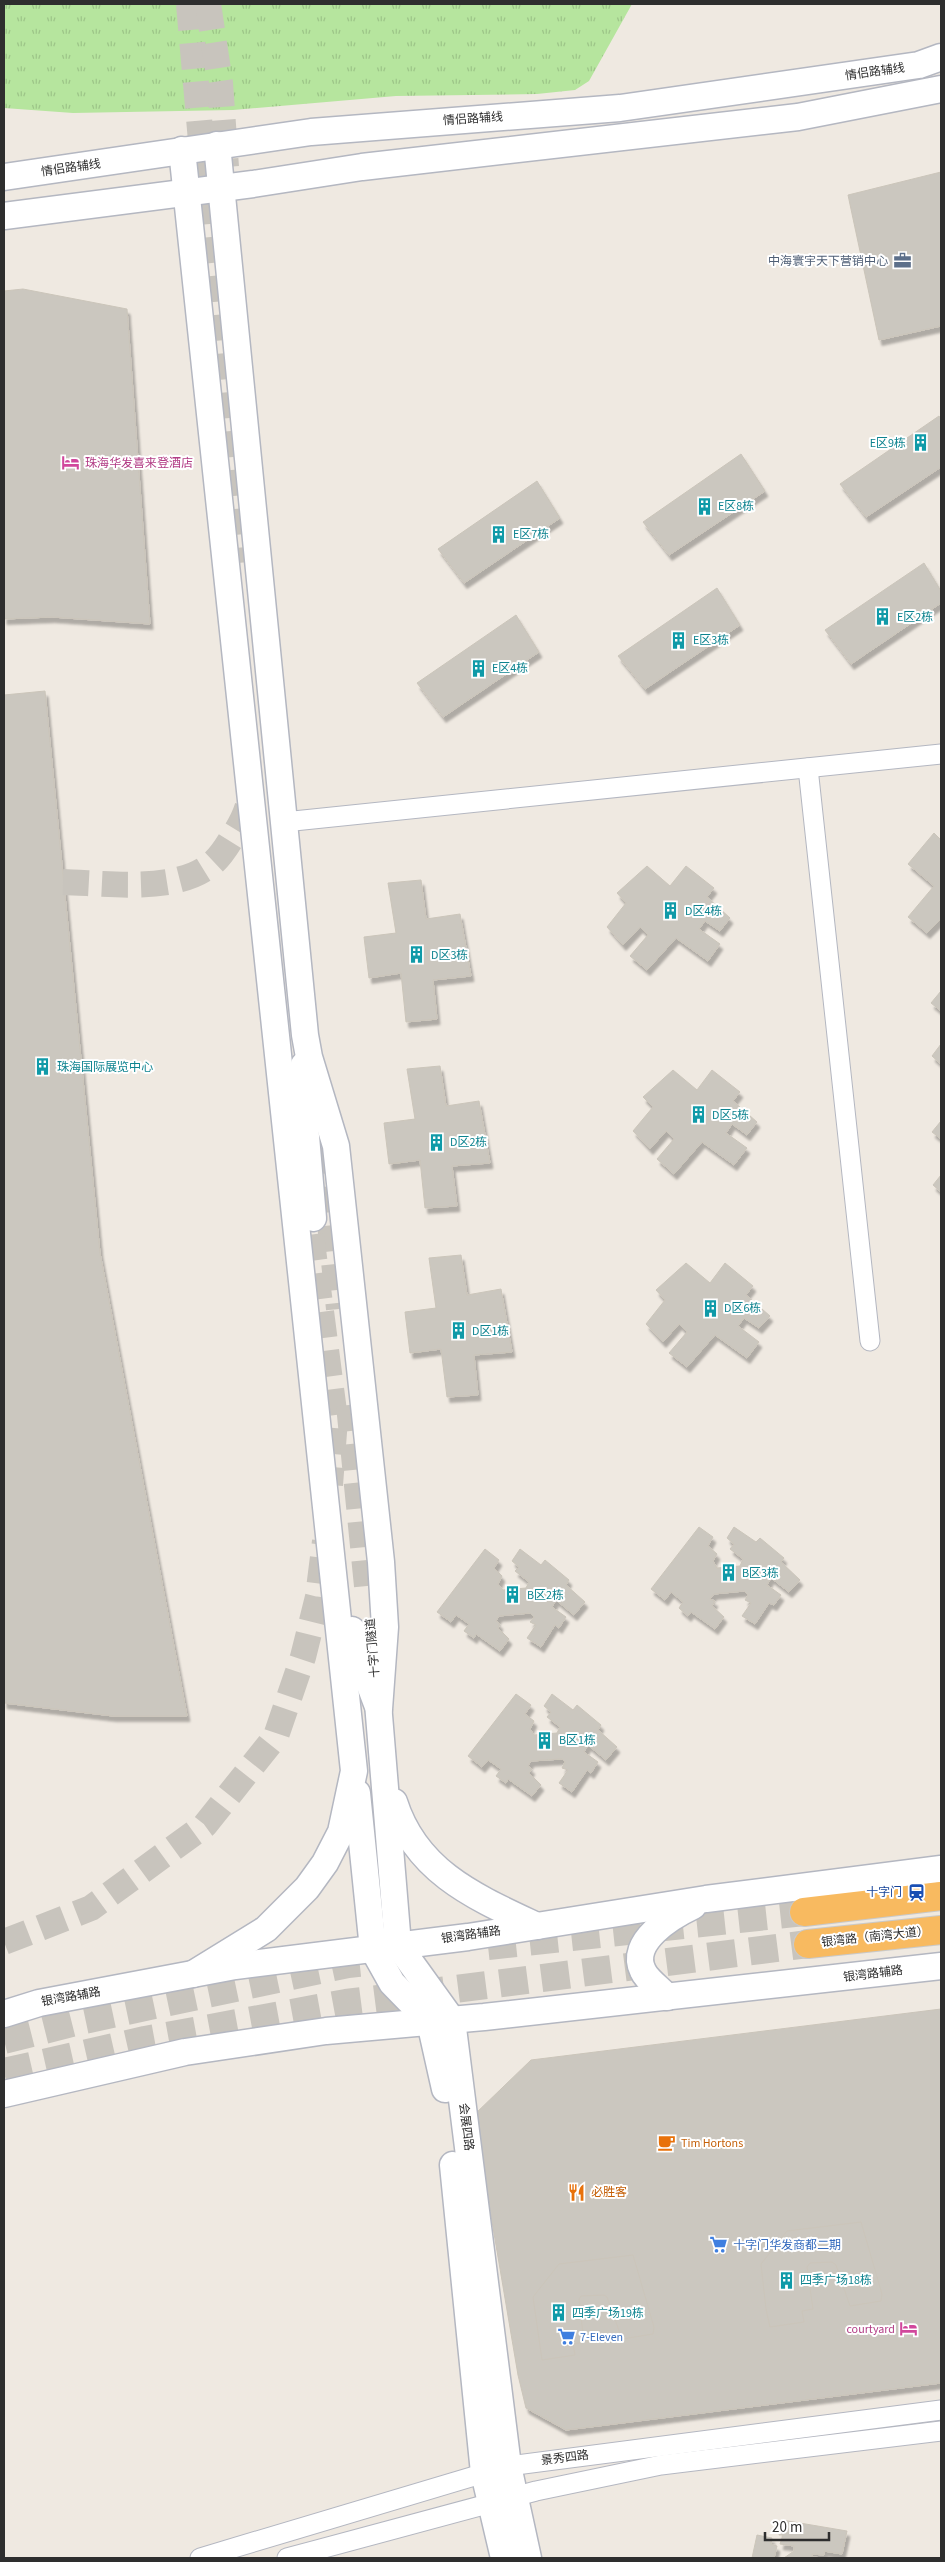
<svg xmlns="http://www.w3.org/2000/svg" width="945" height="2562" viewBox="0 0 945 2562" font-family="'Source Sans 3','Noto Sans SC',sans-serif">
  <style>
    .grass { fill: url(#grass-tufts) }
    .building { fill: #cbc7bf; stroke: #cbc5ba; filter: url(#shadow) }
    .lines { fill: none; stroke-linecap: round; stroke-linejoin: round }
    .secondary-tunnel { stroke: #c8c4bd; stroke-width: 26; stroke-dasharray: 26 13; stroke-linecap: butt }
    .trunk-tunnel { stroke: #c8c4bd; stroke-width: 28; stroke-dasharray: 28 14; stroke-linecap: butt }
    .minor-casing { stroke: #b4b7c1; stroke-width: 21 }
    .secondary-casing { stroke: #b4b7c1; stroke-width: 29 }
    .trunk-casing { stroke: #c9c9c9; stroke-width: 30 }
    .minor { stroke: #fff; stroke-width: 19 }
    .secondary { stroke: #fff; stroke-width: 26 }
    .trunk { stroke: #f8ba60; stroke-width: 28 }
    .labels { text-anchor: middle; dominant-baseline: central; stroke-width: 4; stroke-linejoin: round; paint-order: stroke }
    .street-label { font-size: 12px; fill: #2e2e2e; stroke: #fff }
    .service-label { font-size: 12px; fill: #4e5e75; stroke: #fff; text-anchor: end }
    .culture-label { font-size: 12px; fill: #0d838f; stroke: #fff; text-anchor: start }
    .hotel-label { font-size: 12px; fill: #b23c85; stroke: #fff; text-anchor: start }
    .transit-label { font-size: 12px; fill: #164399; stroke: #fff; text-anchor: end }
    .food-label { font-size: 12px; fill: #c56008; stroke: #fff; text-anchor: start }
    .shop-label { font-size: 12px; fill: #366cbe; stroke: #fff; text-anchor: start }
  </style>
  <defs>
    <pattern id="grass-tufts" width="24" height="20" patternUnits="userSpaceOnUse" patternTransform="scale(1.25)"><rect width="24" height="20" fill="#b6e59e"/><path d="M3 7l-1-3M5 7V3M7 7l1-3M15 17l-1-3M17 17v-4M19 17l1-3" fill="none" stroke="#9dc588"/></pattern>
    <filter id="shadow"><feDropShadow dx="3" dy="5.5" stdDeviation="1" flood-color="#0004"/></filter>
  </defs>
  <rect width="100%" height="100%" fill="#efe9e1"/>
  <path class="grass" d="M4,4h628l-43,77 -14,9 -38,4 -141,2 -163,14 -160,3 -69,-5z"/>
  <g class="building">
    <path d="M941,172v154l-62,14 -31,-145z"/>
    <path d="M23,289l104,20 23,315 -98,-7 -48,2v-328z"/>
    <path d="M939,416l2,3v48l-75,50 -26,-33z"/>
    <path d="M741,454l24,37 -96,64 -26,-33z"/>
    <path d="M537,481l23,37 -96,65 -26,-34z"/>
    <path d="M924,563l17,28v12l-90,61 -26,-34z"/>
    <path d="M717,588l23,37 -95,64 -27,-33z"/>
    <path d="M516,615l23,37 -96,65 -26,-34z"/>
    <path d="M45,691l55,562 87,463h-74l-109,-13v-1008z"/>
    <path d="M934,833l7,7v79l-14,14 -19,-16 26,-31 -26,-22z"/>
    <path d="M647,866l23,20 16,-20 28,22 -7,9 23,21 -10,13 -15,-10 -6,8 21,15 -12,17 -32,-23 -29,32 -17,-14 18,-21 -8,-8 -17,18 -16,-18 19,-24 -9,-10z"/>
    <path d="M421,880l5,39 34,-5 11,62 -38,4 4,39 -31,3 -5,-49 -32,5 -5,-41 32,-4 -8,-50z"/>
    <path d="M941,991v20l-10,-8z"/>
    <path d="M941,1044v20l-9,-8z"/>
    <path d="M440,1066l6,40 33,-5 11,62 -38,3 5,40 -32,2 -5,-48 -31,4 -5,-41 31,-4 -8,-50z"/>
    <path d="M673,1070l24,20 15,-20 28,22 -7,9 24,21 -10,13 -15,-11 -6,9 21,15 -13,17 -32,-23 -28,32 -17,-15 17,-20 -8,-8 -16,18 -17,-18 20,-24 -10,-10z"/>
    <path d="M941,1121v18l-9,-7z"/>
    <path d="M941,1175v17l-8,-7z"/>
    <path d="M461,1255l6,40 34,-6 11,63 -38,3 4,40 -31,2 -6,-48 -31,4 -5,-41 31,-4 -7,-50z"/>
    <path d="M686,1263l24,20 15,-20 28,23 -7,9 24,21 -11,12 -15,-10 -6,8 21,16 -12,16 -32,-23 -28,32 -18,-14 18,-21 -8,-8 -16,18 -17,-18 19,-24 -9,-10z"/>
    <path d="M699,1527l14,10 -5,9 9,8 -4,7 4,7 23,-2 3,-7 -13,-10 4,-5 -7,-6 7,-11 22,15 4,-4 24,20 -3,4 19,18 -11,12 -18,-14 -4,7 14,10 -7,10 -5,-2 -14,21 -13,-8 9,-13 -6,-3 3,-5 -4,-4 -30,3 -4,5 5,2 -3,5 12,11 -9,12 -24,-17 -3,4 -9,-8 4,-6 -12,-10 -6,8 -14,-11z"/>
    <path d="M485,1549l14,11 -5,8 8,8 -4,8 5,6 23,-2 3,-6 -14,-11 4,-4 -7,-6 8,-12 21,16 4,-5 24,20 -3,5 19,17 -11,13 -18,-15 -4,7 14,10 -7,11 -4,-3 -14,22 -14,-9 9,-13 -6,-3 4,-5 -4,-4 -31,3 -3,5 4,3 -2,4 11,11 -9,12 -24,-17 -2,4 -10,-7 5,-7 -13,-9 -5,7 -14,-10z"/>
    <path d="M516,1694l15,11 -6,9 9,7 -4,8 4,6 23,-2 3,-6 -13,-10 4,-5 -7,-6 8,-12 21,16 4,-5 24,20 -3,5 19,17 -11,13 -18,-15 -4,7 14,10 -7,11 -4,-3 -15,22 -13,-9 9,-13 -6,-2 3,-6 -3,-3 -31,2 -3,5 4,3 -3,4 12,12 -9,11 -24,-17 -2,4 -10,-7 5,-7 -13,-9 -6,7 -14,-11z"/>
    <path d="M941,2009v374l-375,47 -40,-22 -8,-33 -44,-260 57,-55z"/>
    <path d="M861,2222l21,72 -1,7 -31,5 -14,-41 -4,-3 -22,1 -3,4 6,42 -11,2 2,11 -34,5 -4,-18 -5,-45 26,-33z"/>
    <path d="M633,2255l21,72 -1,7 -31,5 -15,-42 -3,-2 -23,1 -2,3 5,43 -11,2 2,11 -33,5 -9,-63 26,-33z"/>
    <path d="M782,2520l65,11 -5,23 -18,-3v4l-12,-1v3l12,1h-40l10,-7v-5l-14,-2 3,-9h-4z"/>
    <path d="M757,2535l15,3 -1,6 6,2 -3,12h-22z"/>
  </g>
  <g class="lines">
    <g class="secondary-tunnel">
      <path d="M189,4l49,559"/>
      <path d="M208,4l12,79 6,84"/>
      <path d="M63,882c42,1 111,11 146,-16 10,-7 18,-20 24,-30 10,-15 16,-28 18,-46"/>
      <path d="M318,1109l21,200"/>
      <path d="M306,1196l29,223 -5,66"/>
      <path d="M349,1405l18,181"/>
      <path d="M4,1942l87,-34 114,-83 71,-89 27,-79 15,-60 7,-56"/>
    </g>
    <g class="trunk-tunnel">
      <path d="M488,1946l316,-34"/>
      <path d="M4,2040l80,-20 264,-56 28,-3"/>
      <path d="M4,2072l141,-32 201,-37 462,-59"/>
    </g>
    <defs>
      <g id="minor">
        <path d="M808,768l62,573"/>
        <path d="M284,822l657,-68"/>
        <path d="M200,2558l308,-92 433,-56"/>
        <path d="M287,2558l249,-67 125,-26 280,-34"/>
      </g>
      <g id="secondary">
        <path d="M217,145l88,890 4,22 27,89 45,416 4,65 -6,82"/>
        <path d="M182,150l172,1621 -13,61 -16,31 -18,25 -41,41 -73,45"/>
        <path d="M4,177l307,-45 309,-24 299,-43 22,-8"/>
        <path d="M4,216l249,-32 109,-17 436,-50 143,-28"/>
        <path d="M304,1065l-1,36 10,117"/>
        <path d="M352,1630l8,29 17,45"/>
        <path d="M377,1691l21,254 54,75 56,446 20,92"/>
        <path d="M357,1793l16,156 19,34 38,39 15,67"/>
        <path d="M394,1802c22,70 81,95 143,124"/>
        <path d="M667,1997c-7,-8 -20,-17 -24,-26 -15,-29 29,-55 50,-65"/>
        <path d="M4,2014l35,-11 196,-37 233,-29 238,-38 235,-30"/>
        <path d="M4,2094l181,-42 141,-21 158,-14 457,-51"/>
        <path d="M453,2165l31,308 20,85"/>
      </g>
      <g id="trunk">
        <path d="M804,1912l137,-16"/>
        <path d="M808,1944l133,-14"/>
      </g>
    </defs>
    <use href="#minor" class="minor-casing"/>
    <use href="#secondary" class="secondary-casing"/>
    <use href="#trunk" class="trunk-casing"/>
    <use href="#minor" class="minor"/>
    <use href="#secondary" class="secondary"/>
    <use href="#trunk" class="trunk"/>
  </g>
  <defs>
    <symbol id="office-bare" viewBox="-9 -9 18 18"><path d="M-6-3h4V-5.5h4V-3h4V5H-6ZM-1-4.5V-3h2v-1.5ZM-6 0V1H6V0Z" fill="#5c6f8a" stroke="#fff" stroke-width="2.5" paint-order="stroke"/></symbol>
    <symbol id="building-bare" viewBox="-9 -9 18 18"><path d="M-4-6H4V6H1V3H-1V6H-4ZM-2.5-4.3h1.7v1.8h-1.7ZM.8-4.3h1.7v1.8H.8ZM-2.5-1h1.7V.8h-1.7ZM.8-1h1.7V.8H.8Z" fill="#0f9aa8" stroke="#fff" stroke-width="2.5" paint-order="stroke"/></symbol>
    <symbol id="hotel-bare" viewBox="-9 -9 18 18"><path d="M-6-4.5h1.5V1H6V5H4.5V3h-9V5H-6ZM-4 0a1.8 1.8 0 1 1 3.6 0ZM.5 0V-2.5h3Q6-2.5 6 0Z" fill="#d1479c" stroke="#fff" stroke-width="2.5" paint-order="stroke"/></symbol>
    <symbol id="station-bare" viewBox="-9 -9 18 18"><path d="M-3-6H3Q5-6 5-4V2Q5 4 3 4L4.5 6H3L1.5 4h-3L-3 6H-4.5L-3 4Q-5 4-5 2V-4Q-5-6-3-6ZM-3.5-4v3h7v-3ZM-3.5 1v1.5H-2V1ZM2 1v1.5H3.5V1Z" fill="#1a4fb4" stroke="#fff" stroke-width="2.5" paint-order="stroke"/></symbol>
    <symbol id="cafe-bare" viewBox="-9 -9 18 18"><path d="M-5.5-4.5H6V0H3Q3 3.5 0 3.5H-2.5Q-5.5 3.5-5.5 0ZM3-3.2v2h1.7v-2ZM-6 4.5H4V6H-6Z" fill="#e8710a" stroke="#fff" stroke-width="2.5" paint-order="stroke"/></symbol>
    <symbol id="restaurant-bare" viewBox="-9 -9 18 18"><path d="M-5-6h1v4h1v-4h1v4h1v-4h1v5L-1.5 .5V6h-2V.5L-5-1ZM5-6V6H3V1.5H1.5Q1.5-4 5-6Z" fill="#e8710a" stroke="#fff" stroke-width="2.5" paint-order="stroke"/></symbol>
    <symbol id="supermarket-bare" viewBox="-9 -9 18 18"><path d="M-6-5.5h2.5l.6 2H6L4.5 2H-2.5L-4.4-4H-6ZM-1.5 3.2a1.3 1.3 0 1 0 .1 0ZM3 3.2a1.3 1.3 0 1 0 .1 0Z" fill="#3f7fe0" stroke="#fff" stroke-width="2.5" paint-order="stroke"/></symbol>
  </defs>
  <g fill-rule="evenodd">
    <use href="#office-bare" x="890" y="248" width="25" height="25"/>
    <use href="#building-bare" x="908" y="430" width="25" height="25"/>
    <use href="#hotel-bare" x="58" y="450" width="25" height="25"/>
    <use href="#building-bare" x="692" y="494" width="25" height="25"/>
    <use href="#building-bare" x="486" y="522" width="25" height="25"/>
    <use href="#building-bare" x="870" y="604" width="25" height="25"/>
    <use href="#building-bare" x="666" y="628" width="25" height="25"/>
    <use href="#building-bare" x="466" y="656" width="25" height="25"/>
    <use href="#building-bare" x="658" y="898" width="25" height="25"/>
    <use href="#building-bare" x="404" y="942" width="25" height="25"/>
    <use href="#building-bare" x="30" y="1054" width="25" height="25"/>
    <use href="#building-bare" x="686" y="1102" width="25" height="25"/>
    <use href="#building-bare" x="424" y="1130" width="25" height="25"/>
    <use href="#building-bare" x="698" y="1296" width="25" height="25"/>
    <use href="#building-bare" x="446" y="1318" width="25" height="25"/>
    <use href="#building-bare" x="716" y="1560" width="25" height="25"/>
    <use href="#building-bare" x="500" y="1582" width="25" height="25"/>
    <use href="#building-bare" x="532" y="1728" width="25" height="25"/>
    <use href="#station-bare" x="904" y="1880" width="25" height="25"/>
    <use href="#cafe-bare" x="654" y="2130" width="25" height="25"/>
    <use href="#restaurant-bare" x="564" y="2180" width="25" height="25"/>
    <use href="#supermarket-bare" x="706" y="2232" width="25" height="25"/>
    <use href="#building-bare" x="774" y="2268" width="25" height="25"/>
    <use href="#building-bare" x="546" y="2300" width="25" height="25"/>
    <use href="#hotel-bare" x="896" y="2316" width="25" height="25"/>
    <use href="#supermarket-bare" x="554" y="2324" width="25" height="25"/>
  </g>
  <g class="labels">
    <g class="street-label">
      <text transform="translate(875 72) rotate(-8)">情侣路辅线</text>
      <text transform="translate(473 119) rotate(-4)">情侣路辅线</text>
      <text transform="translate(71 168) rotate(-8)">情侣路辅线</text>
      <text transform="translate(373 1648) rotate(-95)">十字门隧道</text>
      <text transform="translate(471 1935) rotate(-8)">银湾路辅路</text>
      <text transform="translate(875 1937) rotate(-6)">银湾路（南湾大道）</text>
      <text transform="translate(873 1974) rotate(-7)">银湾路辅路</text>
      <text transform="translate(71 1997) rotate(-10)">银湾路辅路</text>
      <text transform="translate(466 2127) rotate(83)">会展四路</text>
      <text transform="translate(565 2458) rotate(-7)">景秀四路</text>
    </g>
    <g class="service-label">
      <text x="888" y="261">中海寰宇天下营销中心</text>
    </g>
    <g class="culture-label">
      <text x="906" y="443" text-anchor="end">E区9栋</text>
      <text x="718" y="506">E区8栋</text>
      <text x="513" y="534">E区7栋</text>
      <text x="897" y="617">E区2栋</text>
      <text x="693" y="640">E区3栋</text>
      <text x="492" y="668">E区4栋</text>
      <text x="685" y="911">D区4栋</text>
      <text x="431" y="955">D区3栋</text>
      <text x="57" y="1067">珠海国际展览中心</text>
      <text x="712" y="1115">D区5栋</text>
      <text x="450" y="1142">D区2栋</text>
      <text x="724" y="1308">D区6栋</text>
      <text x="472" y="1331">D区1栋</text>
      <text x="742" y="1573">B区3栋</text>
      <text x="527" y="1595">B区2栋</text>
      <text x="559" y="1740">B区1栋</text>
      <text x="800" y="2280">四季广场18栋</text>
      <text x="572" y="2313">四季广场19栋</text>
    </g>
    <g class="hotel-label">
      <text x="85" y="463">珠海华发喜来登酒店</text>
      <text x="895" y="2329" text-anchor="end">courtyard</text>
    </g>
    <g class="transit-label">
      <text x="902" y="1892">十字门</text>
    </g>
    <g class="food-label">
      <text x="681" y="2143">Tim Hortons</text>
      <text x="591" y="2192">必胜客</text>
    </g>
    <g class="shop-label">
      <text x="733" y="2245">十字门华发商都二期</text>
      <text x="580" y="2337">7-Eleven</text>
    </g>
  </g>
  <rect width="945" height="2562" fill="none" stroke="#2e2e2e" stroke-width="10"/>
  <path d="M765 2532v8h64v-8" fill="none" stroke="#2e2e2e" stroke-width="2.5"/>
  <text x="772" y="2532" font-size="15" fill="#2e2e2e" stroke="#ffffff" stroke-width="4" paint-order="stroke">20 m</text>
</svg>
